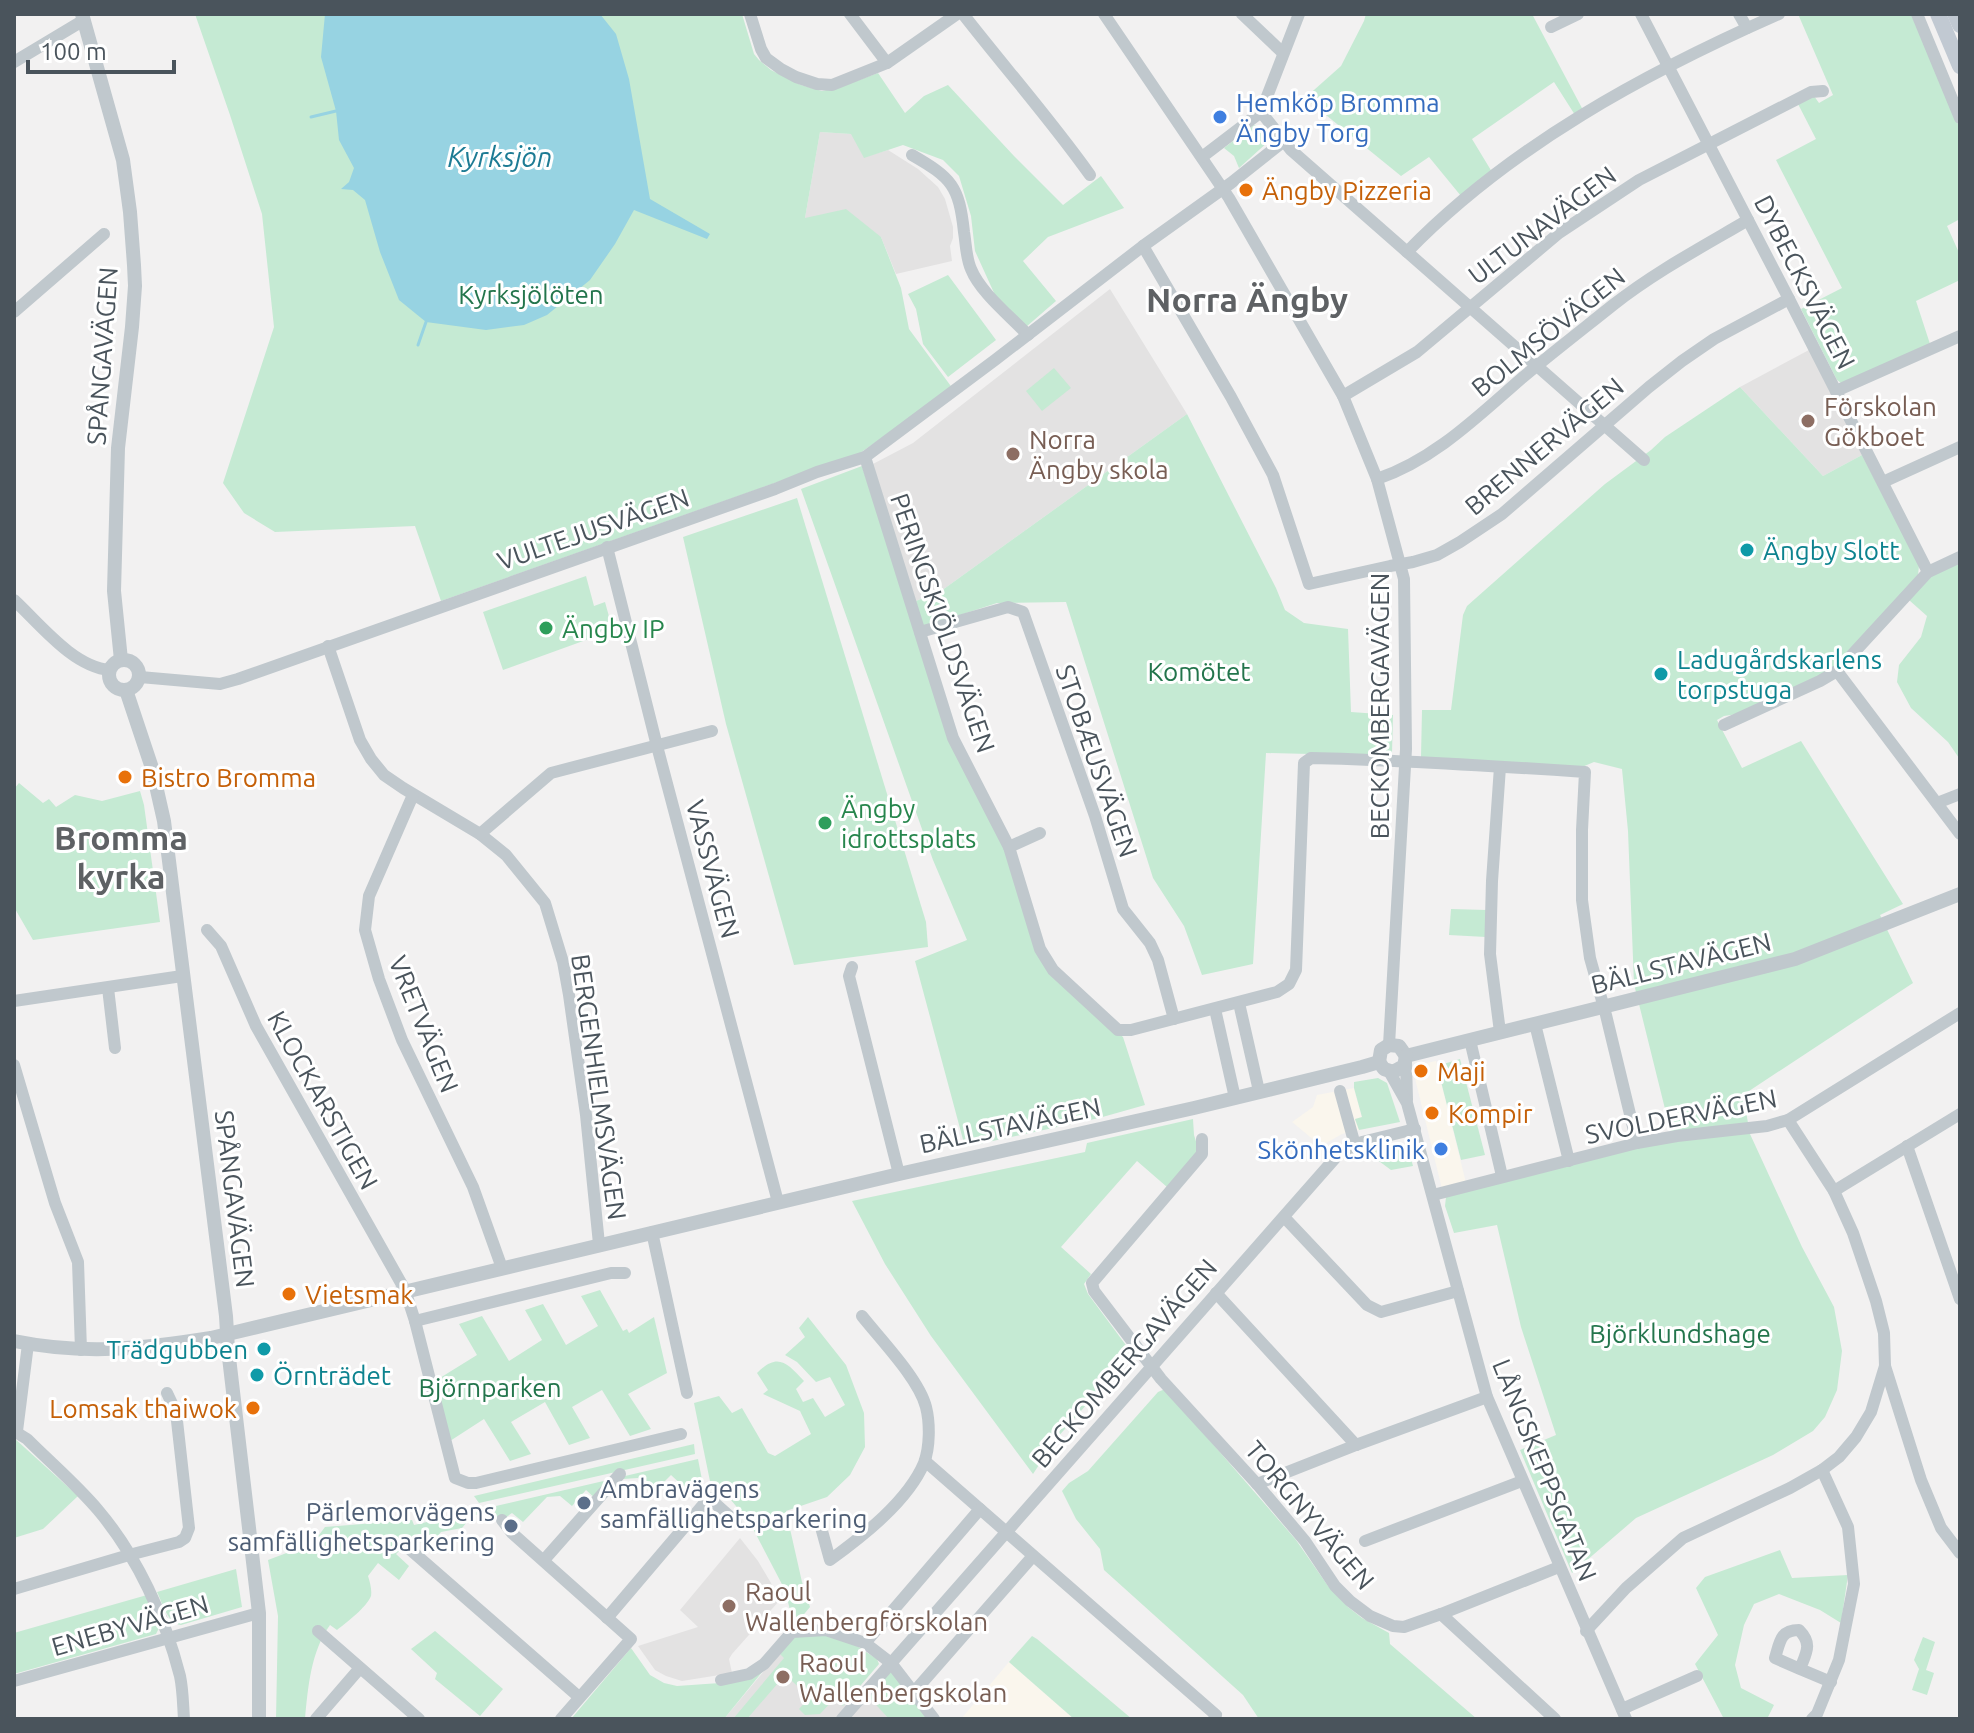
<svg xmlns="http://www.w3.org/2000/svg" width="1974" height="1733" viewBox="0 0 1974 1733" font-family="Ubuntu,sans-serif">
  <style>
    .commercial { fill: #faf6ed }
    .education { fill: #e3e2e2 }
    .green { fill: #c5ead3 }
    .water { fill: #97d3e2 }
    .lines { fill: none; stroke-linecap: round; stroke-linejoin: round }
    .stream { stroke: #97d3e2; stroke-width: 3 }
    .minor { stroke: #c0c8cd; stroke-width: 12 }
    .tertiary { stroke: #c0c8cd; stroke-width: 14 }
    .secondary { stroke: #c1c9d2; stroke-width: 16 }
    .shop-dot { fill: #3f7fe0; stroke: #fff; stroke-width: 3 }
    .food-dot { fill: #e8710a; stroke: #fff; stroke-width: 3 }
    .education-dot { fill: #8d6e63; stroke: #fff; stroke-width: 3 }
    .culture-dot { fill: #0f9aa8; stroke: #fff; stroke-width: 3 }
    .leisure-dot { fill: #2e9e5b; stroke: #fff; stroke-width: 3 }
    .service-dot { fill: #5c6f8a; stroke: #fff; stroke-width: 3 }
    .labels { text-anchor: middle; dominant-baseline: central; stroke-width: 6; stroke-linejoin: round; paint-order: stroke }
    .shop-label { font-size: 26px; fill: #366cbe; stroke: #fff; text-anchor: start }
    .food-label { font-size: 26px; fill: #c56008; stroke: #fff; text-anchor: start }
    .street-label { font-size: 26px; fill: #4a545c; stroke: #fff }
    .park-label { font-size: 26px; fill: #23754c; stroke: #fff }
    .education-label { font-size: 26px; fill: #785e54; stroke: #fff; text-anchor: start }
    .culture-label { font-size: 26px; fill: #0d838f; stroke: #fff; text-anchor: start }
    .leisure-label { font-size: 26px; fill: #27864d; stroke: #fff; text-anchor: start }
    .service-label { font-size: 26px; fill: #4e5e75; stroke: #fff; text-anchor: start }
    .water-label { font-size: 28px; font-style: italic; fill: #1d7b94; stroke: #fff }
    .district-label { font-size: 34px; font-weight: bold; fill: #5e6164; stroke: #fff }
  </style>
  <rect width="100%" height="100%" fill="#f2f1f1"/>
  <g class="commercial">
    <path d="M1436,1061l30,122 -24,6 -30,-123z"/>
    <path d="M1354,1088l8,30 -7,2 4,10 -17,4 -21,12 -29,-24 21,-15 4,-12z"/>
    <path d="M1009,1662l65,57h-113z"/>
  </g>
  <g class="education">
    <path d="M820,132l32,2 12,23 24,-7 30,19 20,18 7,12 8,28v11l-3,8 2,15 -56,13 -15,-37 -76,-19z"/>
    <path d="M1110,289l77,125 -246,177 -25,10 -45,-136 42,-22z"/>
    <path d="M1809,350l53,105 -39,21 -83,-89z"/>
    <path d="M740,1538l18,23 13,22 8,18 -47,53 -3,5 3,14 -50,8 -16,-5 -11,-6 -17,-24 60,-19 -18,-17z"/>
    <path d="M779,1653l64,53 16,-19 20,20 10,12h-165z"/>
  </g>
  <g class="green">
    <path d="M195,14h547l12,40 5,6 12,10 30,15 21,6 18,-4 38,-14 27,40 19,-17 24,-11 66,71 49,49 38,-29 23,32 -76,29 -25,24 33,40 -30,26 -31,-32 -20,-44 -4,-35 -12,-40 -16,-16 -40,-15 -39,13 -13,-24 -31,-2 -15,86 41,-9 35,28 20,51 8,41 44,60 -93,64 -419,148 -26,-75 -140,6 -31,-19 -21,-30 51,-156 -12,-113 -32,-99z"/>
    <path d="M1366,14h166l51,96 -8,5 -21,-33 -82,57 20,33 -31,24 -32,-39 -28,19 -96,-78 36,-32 23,-45z"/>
    <path d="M1798,14h113l49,115v90l-13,7 13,29v25l-44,21 14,43 -89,39 -4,-3 -36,-71 41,-21 -66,-128 40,-21 -18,-35 16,-8 5,7 14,-8z"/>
    <path d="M1254,125l10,2 5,7v7l-30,27 -5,-12 -10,-8z"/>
    <path d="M948,275l48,65 -48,37 -25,-33 -7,-35 -8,-15z"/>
    <path d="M1054,368l17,20 -29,23 -16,-20z"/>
    <path d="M1740,387l83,89 39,-21 57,110 -1,11 -83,92 -98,46 -13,2 -7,4 25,48 59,-27 102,163 -23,11 33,68 -170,112 7,39 52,113 32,60 8,44 -5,39 -12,27 -12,14 -40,24 -137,63 -64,55 -52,-123 36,-15 -35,-108 -24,-102 -43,8 -9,-27 1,-9 225,-64 -37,-149 -6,-153 -6,-62 -28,-7 -12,5 -161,-10 1,-47h29l12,-95 4,-9 138,-122 46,-34 14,-13z"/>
    <path d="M1187,414l89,174 9,22 19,13 44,6 3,83 42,3 -1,38 -2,3 -124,-3 -13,211 -51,11 -18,-49 -31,-48 -87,-276 -69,1 -74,24 -7,-26 25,-10z"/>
    <path d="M862,466l91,282 51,98 25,84 43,64 51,43 22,68 -46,13 -134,29 -50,-186 52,-21 -34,-80 -132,-371z"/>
    <path d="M797,498l129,424 2,25 -134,18 -68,-241 -43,-187z"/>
    <path d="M1959,563l1,2 -1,193 -11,-16 -37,-34 -14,-26 2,-17 22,-28 6,-21 -18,-16 23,-24z"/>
    <path d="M586,576l8,30 11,-4 5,18 -13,16 -94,34 -20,-58z"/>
    <path d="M19,783l24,20 6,-4 7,8 19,-12 27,6 38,-10 4,14 16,117 -127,18 -19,-33v-118z"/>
    <path d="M1451,909l36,1 -1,27 -37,-2z"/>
    <path d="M1460,1059l25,96 -24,5 -24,-94z"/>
    <path d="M1378,1078l9,5 13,39 -41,8 -4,-11 7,-2 -8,-29v-6z"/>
    <path d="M1193,1119l1,16 5,16 -32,36 -30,-26 -76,86 30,27 -7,10 4,10 40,54v10l-72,81 -23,35 -102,-138 -46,-72 -33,-63 233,-49 2,-9z"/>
    <path d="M1399,1144l9,4 5,18 -22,4 -23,-17z"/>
    <path d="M600,1290l23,41 4,-2 2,4 25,-16 13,56 -39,21 23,35 -21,7 -28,-46 -30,17 18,31 -21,7 -24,-43 -34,20 20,32 -21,7 -26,-42 -34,22 -15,-60 42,-26 -18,-31 23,-8 27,45 33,-21 -17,-30 18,-6 23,41 32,-19 -17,-30z"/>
    <path d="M808,1317l38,48 18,48 1,34 -15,28 -23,22 -41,14 16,71 8,25 -10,12 -9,-5 -6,-24 -35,-67 -24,-29 -14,-3 -18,-88 25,-7 13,17 10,-5 26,45 7,3 36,-22 -11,-23 -37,-17 5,-4 -11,-17c21,-21 30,-10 47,8l-8,8 7,13 10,-4 12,19 20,-12 -15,-28 -14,5 -19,-20 -12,-7 20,-18 -6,-9z"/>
    <path d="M1165,1389l131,151 32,46 20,21 14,11 27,15 1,11 87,75h-218l-16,-24 -139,-125 -4,-21 -24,-30 -14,-28 7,-8 19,-12 70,-79z"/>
    <path d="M14,1438l64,58 -35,33 -29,9z"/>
    <path d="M694,1444l1,10 -216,49 -5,-7z"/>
    <path d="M698,1459l6,31 -4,12 -29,-27 -17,17 -16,-14 -15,1 -26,21 -11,-10 -14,16 -12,-10 -13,1 -24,25 -11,-9 -10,7 -14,-8 -16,4 -10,12 -21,4 -13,16 -14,-11 -18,17 13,12 -10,14 -21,-17 -10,13c2,6 4,14 3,20 -4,11 -25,27 -34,34l-7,-5c-19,26 -22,62 -25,94h-29l2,-103 -10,-56 45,-17 12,-16 87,-7 2,5z"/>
    <path d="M1780,1550l12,28 56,-3 -7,48 -21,-13 -41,-16 -25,10 -10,21 -9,40 6,23 33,17 -7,14h-43l-29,-55 23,-29 -22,-47 9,-11z"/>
    <path d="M236,1569l6,38 -61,18c-14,-2 -18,-21 -24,-33z"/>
    <path d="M147,1595l13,31 -4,8 -142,40v-41z"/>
    <path d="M435,1631l68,58 -23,27 -45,-37 2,-6 -26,-24z"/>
    <path d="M824,1635l30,9 23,15 2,5 -36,42 -9,-7 -14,15 -15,1 -6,-6 11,-12 -25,-22 -38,44h-14l51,-61 -5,-5 16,-17z"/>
    <path d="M1032,1636l5,3 95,80h-58l-65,-57z"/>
    <path d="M1923,1637l12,5 -9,28 8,3 -7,22 -15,-5 7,-21 -5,-9z"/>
    <path d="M631,1648l19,27 14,8 13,3 43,-3 47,-17 -43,53h-153z"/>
    <path d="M889,1671l6,2 33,46h-39l-21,-23z"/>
  </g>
  <path class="water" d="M325,14h275l16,20 13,45 21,120 60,35 -3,5 -73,-29 -19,34 -25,36 -43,35 -23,10 -38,5 -60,-8 -27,-22 -19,-48 -15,-52 -12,-10 -12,-1 8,-7 5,-14 -15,-28 -3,-29 -15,-54z"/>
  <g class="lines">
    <g class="stream">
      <path d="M311,117l25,-6"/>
      <path d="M418,345l8,-23"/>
    </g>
    <g class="minor">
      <path d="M750,14l11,35 5,9 15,11 15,8 21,7 15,1 55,-22 70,-49"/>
      <path d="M850,14l37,49"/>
      <path d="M963,14c42,54 88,106 127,161"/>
      <path d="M1104,14l125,184 114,198 34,83 27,100 2,170 -17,296"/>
      <path d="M1242,14l41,39"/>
      <path d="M1641,14l148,285 139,273"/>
      <path d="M1739,14l8,14"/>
      <path d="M1917,14l43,104"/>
      <path d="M1551,27l27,-13"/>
      <path d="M14,62l70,-42"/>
      <path d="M1261,112l30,38 353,310"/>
      <path d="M1261,112l38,-98"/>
      <path d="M912,155c40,23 47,31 52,77 2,12 2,26 7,37 9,23 39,47 57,66"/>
      <path d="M1202,157l59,-45"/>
      <path d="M1143,246l88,151 42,78 36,109 81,-18 23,-4 24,-7 23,-13 42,-28 147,-127 33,-26 32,-22 75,-40"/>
      <path d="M1407,252c103,-106 238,-179 372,-238"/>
      <path d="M14,312l90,-78"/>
      <path d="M1836,391l124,-55"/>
      <path d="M1343,396l74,-44 142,-119 80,-53 172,-88 12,-1"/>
      <path d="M865,457l88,281 56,109 31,102 13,21 65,60h13l146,-38 12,-8 7,-14 8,-207 7,-5c92,2 183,8 274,14l-3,58v70l8,58 16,57 31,128"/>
      <path d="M1377,479c57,-19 101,-63 145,-101 30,-25 61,-49 91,-73 42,-33 89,-58 135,-85"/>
      <path d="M1883,482l77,-35"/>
      <path d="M607,547l50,199 121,456"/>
      <path d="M14,600c26,24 59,67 96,70"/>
      <path d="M920,632l88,-25 15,5 72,204 28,93 27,34 8,17 16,59"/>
      <path d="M328,646l32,94 11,19 13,16 19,13 77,46 26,21 39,48 18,59 6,33 17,120 13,129"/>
      <path d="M1837,671l123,163"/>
      <path d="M140,677l80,7 18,-5 537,-190 42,-17 48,-15 130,-97 148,-114 88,-63 53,-42"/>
      <path d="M1724,725l96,-44 17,-10 91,-99 32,-15"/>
      <path d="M1500,767l-8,114 -2,73 10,78"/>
      <path d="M413,795l-44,101 -4,34 14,49 23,61 71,147 29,81"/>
      <path d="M1937,803l23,-9"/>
      <path d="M480,834l71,-61 161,-42"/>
      <path d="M1009,847l31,-14"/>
      <path d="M207,930l14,16 35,80 149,264 10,31 40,157 13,5h8l205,-49"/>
      <path d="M852,967l-3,9 50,198"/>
      <path d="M108,988l7,60"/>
      <path d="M14,1001l168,-25"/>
      <path d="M1239,1003l20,88"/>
      <path d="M1215,1009l20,89"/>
      <path d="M1535,1024l34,137"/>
      <path d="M1470,1040l32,136"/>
      <path d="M1406,1062l1,38"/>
      <path d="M14,1065l41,138 23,59 3,88"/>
      <path d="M1389,1071l18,32 80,294 139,322"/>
      <path d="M1340,1091l15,54"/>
      <path d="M1202,1139v15l-110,129 2,8 67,88 96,105 48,57 30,45 15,15 20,15 23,10 11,1 37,-13 118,-47"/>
      <path d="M1907,1146l53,153"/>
      <path d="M1834,1191l126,-77"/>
      <path d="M1433,1195l204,-52 40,-7 90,-10 21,-6 172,-107"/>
      <path d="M1284,1217l83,88 14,7 77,-21"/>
      <path d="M652,1232l35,161"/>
      <path d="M1216,1293l140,152"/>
      <path d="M415,1321l196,-48h14"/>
      <path d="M1885,1366l36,114 20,48 19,25"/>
      <path d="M14,1431l13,8c24,24 50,46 71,71 39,46 67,107 82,166 3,14 3,29 4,43"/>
      <path d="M17,1431l11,-87"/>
      <path d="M925,1461l291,254 -2,4"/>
      <path d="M1257,1484l99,-39 131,-48"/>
      <path d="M502,1520l10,13 119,106 -70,80"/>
      <path d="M819,1520l11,40c33,-24 78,-59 94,-97 6,-16 6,-40 2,-56 -7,-28 -45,-67 -64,-91"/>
      <path d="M1365,1541l157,-60"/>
      <path d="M406,1546l173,151"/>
      <path d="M544,1560l76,-86"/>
      <path d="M14,1589l115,-34 50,-13 6,-4 4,-10 -13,-116 -9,-19"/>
      <path d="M1441,1614l114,105"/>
      <path d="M607,1618l102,-120 27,24"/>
      <path d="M318,1631l101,88"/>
      <path d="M1586,1631l40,-43 57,-50 107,-50 32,-18 17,-13 17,-20 15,-25 14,-46 -1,-33 -8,-32 -23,-68 -19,-42 -46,-71"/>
      <path d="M865,1643l115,-134"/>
      <path d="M1800,1669l-25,-11c5,-16 5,-28 24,-28 14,14 7,23 1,39l31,13"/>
      <path d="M721,1680l28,-6 15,-10 28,-32 34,-2 39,13 26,20 43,56"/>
      <path d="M14,1681l245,-68"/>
      <path d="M914,1692l119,-136"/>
      <path d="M1622,1709l75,-33"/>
      <path d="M316,1719l44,-51"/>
      <path d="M842,1719l495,-563 25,-14 53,-13"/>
      <path d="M1812,1719l5,-5 22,-54 15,-76 -6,-57 -26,-57"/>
    </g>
    <g class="tertiary">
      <path d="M82,14l41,146 7,52 4,53 1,21 -3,41 -14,121 -4,143 7,69"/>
      <circle cx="124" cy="675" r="15"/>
      <path d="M126,690l26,78 12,53 62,495 2,33 31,264v106"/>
      <path d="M1406,1056l389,-97 165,-65"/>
      <path d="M1379,1062l2,-12 8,-5 10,1 7,10"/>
      <path d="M1379,1062l5,7 9,3 11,-6 2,-10"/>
      <path d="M14,1341c69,14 128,8 197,-3l688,-164 295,-66 168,-41 17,-5"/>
    </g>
    <g class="secondary">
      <path d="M1938,14l22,52"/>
      <path d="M1955,14l5,11"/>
    </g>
  </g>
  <g class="shop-dot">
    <circle cx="1220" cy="117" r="8"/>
    <circle cx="1441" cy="1149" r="8"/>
  </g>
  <g class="food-dot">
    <circle cx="1246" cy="190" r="8"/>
    <circle cx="125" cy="777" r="8"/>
    <circle cx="1421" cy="1071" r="8"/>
    <circle cx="1432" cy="1113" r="8"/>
    <circle cx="289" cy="1294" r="8"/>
    <circle cx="253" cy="1408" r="8"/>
  </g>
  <g class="education-dot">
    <circle cx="1808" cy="421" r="8"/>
    <circle cx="1013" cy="454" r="8"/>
    <circle cx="729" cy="1606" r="8"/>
    <circle cx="783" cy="1677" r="8"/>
  </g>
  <g class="culture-dot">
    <circle cx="1747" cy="550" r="8"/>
    <circle cx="1661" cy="674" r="8"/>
    <circle cx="264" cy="1349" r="8"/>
    <circle cx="257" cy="1375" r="8"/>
  </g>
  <g class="leisure-dot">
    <circle cx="546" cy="628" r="8"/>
    <circle cx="825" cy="823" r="8"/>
  </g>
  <g class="service-dot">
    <circle cx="584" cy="1503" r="8"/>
    <circle cx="511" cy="1526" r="8"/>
  </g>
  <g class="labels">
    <g class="shop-label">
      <text x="1236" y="102">Hemköp Bromma<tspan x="1236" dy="30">Ängby Torg</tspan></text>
      <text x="1425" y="1149" text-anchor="end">Skönhetsklinik</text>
    </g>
    <g class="food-label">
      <text x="1262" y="190">Ängby Pizzeria</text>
      <text x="141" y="777">Bistro Bromma</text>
      <text x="1437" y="1071">Maji</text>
      <text x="1448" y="1113">Kompir</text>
      <text x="305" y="1294">Vietsmak</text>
      <text x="237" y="1408" text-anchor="end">Lomsak thaiwok</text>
    </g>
    <g class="street-label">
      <text transform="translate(1542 225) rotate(-37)">ULTUNAVÄGEN</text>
      <text transform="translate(1805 282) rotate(63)">DYBECKSVÄGEN</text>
      <text transform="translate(1548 332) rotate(-39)">BOLMSÖVÄGEN</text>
      <text transform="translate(102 356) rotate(-86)">SPÅNGAVÄGEN</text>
      <text transform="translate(1544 446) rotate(-40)">BRENNERVÄGEN</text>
      <text transform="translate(593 529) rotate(-19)">VULTEJUSVÄGEN</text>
      <text transform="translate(943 623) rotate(71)">PERINGSKIÖLDSVÄGEN</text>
      <text transform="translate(1379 706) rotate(-90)">BECKOMBERGAVÄGEN</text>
      <text transform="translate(1097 761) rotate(71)">STOBÆUSVÄGEN</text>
      <text transform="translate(713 869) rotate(75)">VASSVÄGEN</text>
      <text transform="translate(1681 963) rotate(-14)">BÄLLSTAVÄGEN</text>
      <text transform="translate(424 1024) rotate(68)">VRETVÄGEN</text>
      <text transform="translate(599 1087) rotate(82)">BERGENHIELMSVÄGEN</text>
      <text transform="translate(323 1100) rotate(61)">KLOCKARSTIGEN</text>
      <text transform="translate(1681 1116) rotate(-11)">SVOLDERVÄGEN</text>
      <text transform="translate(1010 1125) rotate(-12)">BÄLLSTAVÄGEN</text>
      <text transform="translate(235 1199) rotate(83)">SPÅNGAVÄGEN</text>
      <text transform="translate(1124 1363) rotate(-49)">BECKOMBERGAVÄGEN</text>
      <text transform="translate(1545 1470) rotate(68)">LÅNGSKEPPSGATAN</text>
      <text transform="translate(1310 1515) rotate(50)">TORGNYVÄGEN</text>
      <text transform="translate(130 1625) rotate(-16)">ENEBYVÄGEN</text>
    </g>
    <g class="park-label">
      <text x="531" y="294">Kyrksjölöten</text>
      <text x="1199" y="671">Komötet</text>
      <text x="1680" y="1333">Björklundshage</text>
      <text x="490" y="1387">Björnparken</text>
    </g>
    <g class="education-label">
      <text x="1824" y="406">Förskolan<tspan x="1824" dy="30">Gökboet</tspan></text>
      <text x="1029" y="439">Norra<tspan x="1029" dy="30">Ängby skola</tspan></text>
      <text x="745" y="1591">Raoul<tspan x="745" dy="30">Wallenbergförskolan</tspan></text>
      <text x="799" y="1662">Raoul<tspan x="799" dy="30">Wallenbergskolan</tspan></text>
    </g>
    <g class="culture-label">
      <text x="1763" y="550">Ängby Slott</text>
      <text x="1677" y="659">Ladugårdskarlens<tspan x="1677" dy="30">torpstuga</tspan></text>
      <text x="248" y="1349" text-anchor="end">Trädgubben</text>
      <text x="273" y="1375">Örnträdet</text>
    </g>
    <g class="leisure-label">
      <text x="562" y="628">Ängby IP</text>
      <text x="841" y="808">Ängby<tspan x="841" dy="30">idrottsplats</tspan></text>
    </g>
    <g class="service-label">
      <text x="600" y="1488">Ambravägens<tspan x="600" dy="30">samfällighetsparkering</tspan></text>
      <text x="495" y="1511" text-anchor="end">Pärlemorvägens<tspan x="495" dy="30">samfällighetsparkering</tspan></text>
    </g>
    <g class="water-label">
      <text x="500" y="156">Kyrksjön</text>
    </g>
    <g class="district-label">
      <text x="1247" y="299">Norra Ängby</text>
      <text x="121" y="837">Bromma<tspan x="121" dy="39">kyrka</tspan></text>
    </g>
  </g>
  <rect width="1974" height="1733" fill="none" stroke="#4a545c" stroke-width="32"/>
  <path d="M28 60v12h146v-12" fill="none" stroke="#4a545c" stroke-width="4"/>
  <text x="40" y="60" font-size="24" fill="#4a545c" stroke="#ffffff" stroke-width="6" paint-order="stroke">100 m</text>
</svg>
